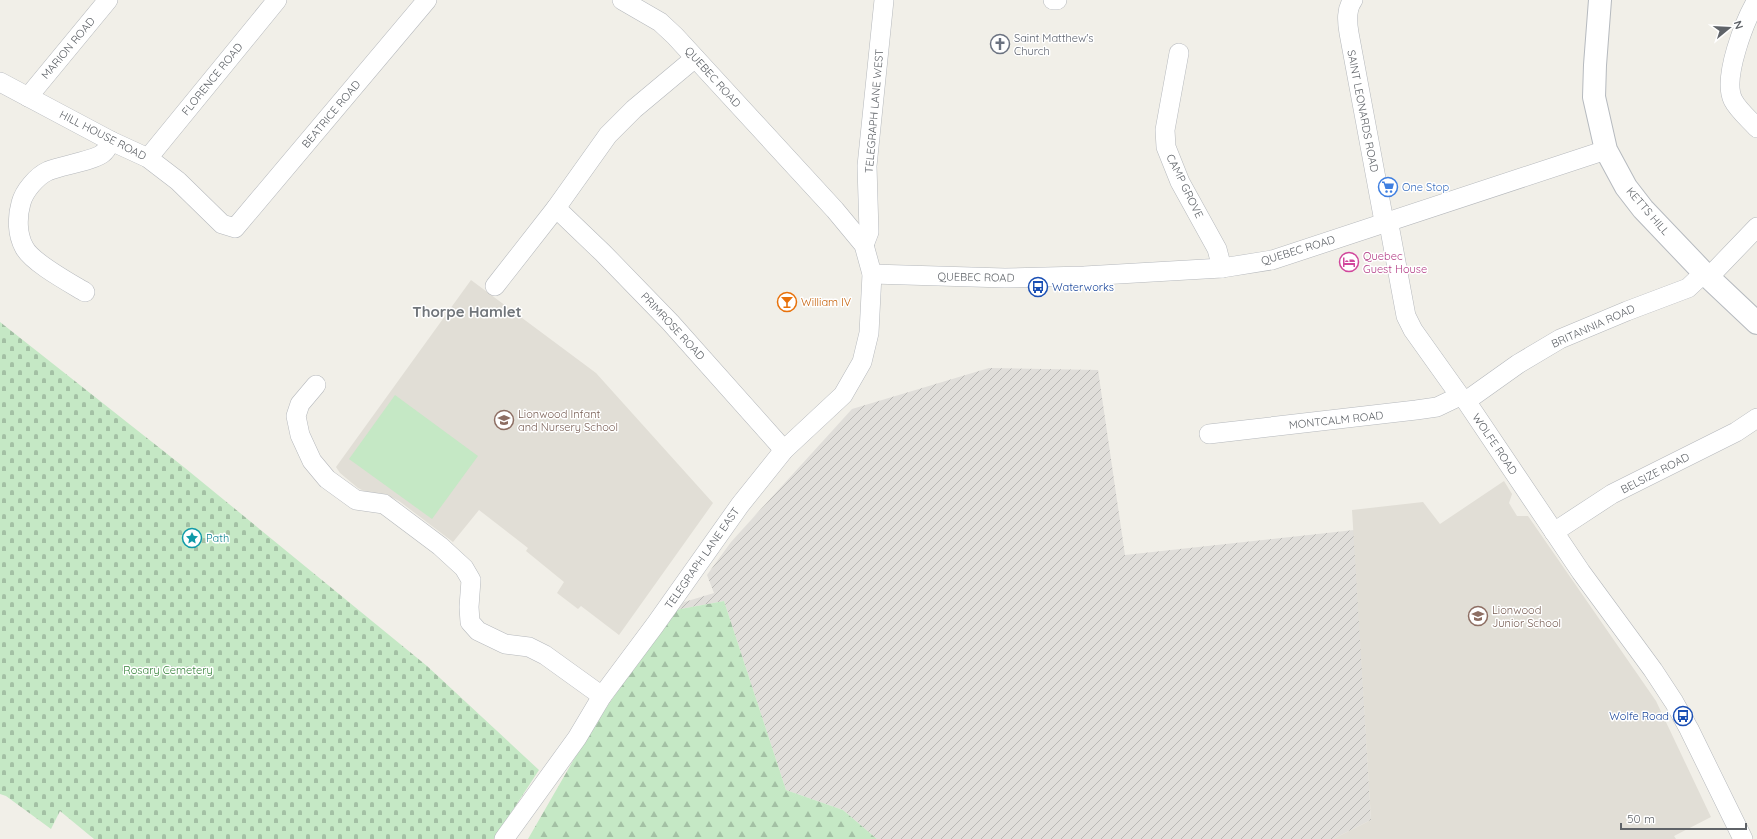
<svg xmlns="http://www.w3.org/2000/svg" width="1757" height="839" viewBox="0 0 1757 839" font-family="Quicksand,sans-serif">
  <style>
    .industrial { fill: url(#industrial-furrows) }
    .education { fill: #e1ded6 }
    .forest { fill: url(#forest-firs) }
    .cemetery { fill: url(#cemetery-stones) }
    .park { fill: #c5e8c5 }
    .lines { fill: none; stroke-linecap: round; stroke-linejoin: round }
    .minor-casing { stroke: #b5b8bc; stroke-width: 20 }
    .secondary-casing { stroke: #b6babf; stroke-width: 24 }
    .minor { stroke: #fff; stroke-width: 19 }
    .secondary { stroke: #fff; stroke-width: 22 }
    .labels { text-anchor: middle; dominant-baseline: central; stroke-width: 3; stroke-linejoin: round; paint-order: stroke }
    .worship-label { font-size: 11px; fill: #5b616d; stroke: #fff; text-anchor: start }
    .street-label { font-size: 11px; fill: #5f6368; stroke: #fff }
    .shop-label { font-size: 11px; fill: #366cbe; stroke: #fff; text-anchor: start }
    .hotel-label { font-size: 11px; fill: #b23c85; stroke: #fff; text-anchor: start }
    .transit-label { font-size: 11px; fill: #164399; stroke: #fff; text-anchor: start }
    .food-label { font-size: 11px; fill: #c56008; stroke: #fff; text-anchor: start }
    .education-label { font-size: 11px; fill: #785e54; stroke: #fff; text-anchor: start }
    .culture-label { font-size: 11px; fill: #0d838f; stroke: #fff; text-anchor: start }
    .park-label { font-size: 11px; fill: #348238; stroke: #fff }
    .district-label { font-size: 15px; font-weight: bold; fill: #70757a; stroke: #fff }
  </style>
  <defs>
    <pattern id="industrial-furrows" width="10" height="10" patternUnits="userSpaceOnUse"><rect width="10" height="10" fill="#e0deda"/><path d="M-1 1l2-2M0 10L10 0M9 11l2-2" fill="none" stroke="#b9b8b5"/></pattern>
    <pattern id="forest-firs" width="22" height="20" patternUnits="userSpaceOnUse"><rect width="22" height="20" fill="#c5e8c5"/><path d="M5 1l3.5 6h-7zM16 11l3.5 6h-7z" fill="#a3c0a4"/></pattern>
    <pattern id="cemetery-stones" width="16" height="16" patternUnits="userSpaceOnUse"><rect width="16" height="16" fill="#c5e8c5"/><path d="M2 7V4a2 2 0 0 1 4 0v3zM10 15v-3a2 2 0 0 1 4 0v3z" fill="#a3c0a4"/></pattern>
  </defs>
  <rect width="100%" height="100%" fill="#f1efe8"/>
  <path class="industrial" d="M989,368l109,2 27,185 229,-25 17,290 -38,19h-456l-34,-29 -57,-20 -62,-189 -49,9 6,-7 33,-10 -7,-18 24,-33 121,-133z"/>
  <g class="education">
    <path d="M471,280l125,93 117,130 -94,132 -38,-29 -3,3 -21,-16 7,-11 -38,-31 2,-3 -49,-38 -26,32 -54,-41 -14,-7 -19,-2 -8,-4 -18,-15 -4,-6z"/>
    <path d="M1504,481l8,13 -3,9 8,13h11l128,185 55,116 -37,19 2,3h-343l38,-19 -19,-310 71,-8 17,22z"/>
  </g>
  <path class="forest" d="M724,601l62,189 57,20 34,29h-349l53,-92 27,-42 67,-95z"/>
  <path class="cemetery" d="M0,322l185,146 242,198 112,104 -45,69h-400l-34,-28 -9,18 -45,-33 -6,-2z"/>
  <path class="park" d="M395,395l83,61 -46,63 -83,-60z"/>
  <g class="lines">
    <defs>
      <g id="minor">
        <path d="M1053,0h4"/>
        <path d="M1353,0c-7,9 -6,21 -4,33l34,183 7,14 16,86 7,14 47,66 6,5 115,171 72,98 21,32 15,27 54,110"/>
        <path d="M1757,0c-12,20 -35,78 -24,100 5,10 17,20 24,28"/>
        <path d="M1179,53l-14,77 1,17 14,35 37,67 5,19"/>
        <path d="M0,82l111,59 37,17 30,23 44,43 13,4 192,-228"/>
        <path d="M28,97l80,-97"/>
        <path d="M148,158l129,-158"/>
        <path d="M556,208l47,45 67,69 114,128"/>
        <path d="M864,245l5,-13 -2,-66 17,-166"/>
        <path d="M872,274l133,4 79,-2 138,-8 50,-8 334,-110"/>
        <path d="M1709,277l48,-50"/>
        <path d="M495,286l61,-78 52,-73 26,-26 61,-51"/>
        <path d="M85,292c-15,-9 -54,-30 -61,-45 -7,-13 -7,-30 -3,-44 3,-12 16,-27 27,-32 12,-5 48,-11 55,-18 4,-3 6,-8 8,-12"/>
        <path d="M316,385l-16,19 -4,12 4,19 12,26 15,18 29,21 28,4 56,42 24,22 7,12 -2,27 1,15 8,9 27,13 24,3 16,8 57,41"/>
        <path d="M1466,401l52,-37 42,-25 67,-28 61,-23 16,-15"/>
        <path d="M1209,434l207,-24 21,-3 23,-11"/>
        <path d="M1554,532l58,-38 124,-62 21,-14"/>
        <path d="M504,839l73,-101 25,-42 53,-71 85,-120 44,-55 59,-55 19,-33 7,-29 3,-59 -8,-29 -29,-35 -160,-174 -15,-14 -38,-22"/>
      </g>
      <path id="secondary" d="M1600,0l-5,65 -1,32 12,53 20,37 17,22 61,64 53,50"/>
    </defs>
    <use href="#minor" class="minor-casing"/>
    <use href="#secondary" class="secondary-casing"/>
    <use href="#minor" class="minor"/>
    <use href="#secondary" class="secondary"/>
  </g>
  <defs>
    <symbol id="church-ring" viewBox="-11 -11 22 22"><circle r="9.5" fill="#fff" stroke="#6b7280" stroke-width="1.5"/><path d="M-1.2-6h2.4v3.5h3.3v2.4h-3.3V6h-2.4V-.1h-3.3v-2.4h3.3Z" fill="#6b7280"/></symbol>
    <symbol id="supermarket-ring" viewBox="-11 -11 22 22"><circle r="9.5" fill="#fff" stroke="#3f7fe0" stroke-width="1.5"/><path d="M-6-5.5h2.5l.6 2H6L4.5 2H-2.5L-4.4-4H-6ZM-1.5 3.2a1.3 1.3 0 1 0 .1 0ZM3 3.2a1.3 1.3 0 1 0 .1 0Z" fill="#3f7fe0"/></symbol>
    <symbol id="hotel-ring" viewBox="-11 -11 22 22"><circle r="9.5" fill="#fff" stroke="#d1479c" stroke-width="1.5"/><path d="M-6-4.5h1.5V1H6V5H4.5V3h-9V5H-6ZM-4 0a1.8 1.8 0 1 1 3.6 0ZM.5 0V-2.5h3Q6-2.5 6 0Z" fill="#d1479c"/></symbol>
    <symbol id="bus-ring" viewBox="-11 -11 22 22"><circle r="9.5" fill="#fff" stroke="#1a4fb4" stroke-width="1.5"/><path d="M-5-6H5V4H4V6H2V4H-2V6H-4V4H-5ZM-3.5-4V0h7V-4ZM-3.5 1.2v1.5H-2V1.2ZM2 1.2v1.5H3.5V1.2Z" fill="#1a4fb4"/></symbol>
    <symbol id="bar-ring" viewBox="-11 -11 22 22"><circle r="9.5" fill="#fff" stroke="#e8710a" stroke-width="1.5"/><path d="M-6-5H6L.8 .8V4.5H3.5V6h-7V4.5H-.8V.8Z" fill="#e8710a"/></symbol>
    <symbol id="school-ring" viewBox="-11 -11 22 22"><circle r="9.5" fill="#fff" stroke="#8d6e63" stroke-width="1.5"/><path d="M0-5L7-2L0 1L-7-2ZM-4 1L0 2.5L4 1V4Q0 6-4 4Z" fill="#8d6e63"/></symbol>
    <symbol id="sight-ring" viewBox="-11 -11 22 22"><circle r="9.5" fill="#fff" stroke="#0f9aa8" stroke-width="1.5"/><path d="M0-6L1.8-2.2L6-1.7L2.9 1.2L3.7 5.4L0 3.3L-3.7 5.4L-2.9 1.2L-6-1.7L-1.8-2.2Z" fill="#0f9aa8"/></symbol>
  </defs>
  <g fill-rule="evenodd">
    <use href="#church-ring" x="989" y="33" width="22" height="22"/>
    <use href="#supermarket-ring" x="1377" y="176" width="22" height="22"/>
    <use href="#hotel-ring" x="1338" y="251" width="22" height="22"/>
    <use href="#bus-ring" x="1027" y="276" width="22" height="22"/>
    <use href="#bar-ring" x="776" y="291" width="22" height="22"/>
    <use href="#school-ring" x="493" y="409" width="22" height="22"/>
    <use href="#sight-ring" x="181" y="527" width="22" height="22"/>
    <use href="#school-ring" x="1467" y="605" width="22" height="22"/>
    <use href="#bus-ring" x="1672" y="705" width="22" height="22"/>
  </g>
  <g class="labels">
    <g class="worship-label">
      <text x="1014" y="38">Saint Matthew's<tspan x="1014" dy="13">Church</tspan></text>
    </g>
    <g class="street-label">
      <text transform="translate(68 48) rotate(-50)">MARION ROAD</text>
      <text transform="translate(713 77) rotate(48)">QUEBEC ROAD</text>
      <text transform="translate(212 79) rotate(-51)">FLORENCE ROAD</text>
      <text transform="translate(874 111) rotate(-85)">TELEGRAPH LANE WEST</text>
      <text transform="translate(1363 111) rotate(79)">SAINT LEONARDS ROAD</text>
      <text transform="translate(331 114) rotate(-50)">BEATRICE ROAD</text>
      <text transform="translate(103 135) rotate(27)">HILL HOUSE ROAD</text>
      <text transform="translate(1185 186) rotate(64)">CAMP GROVE</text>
      <text transform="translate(1648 211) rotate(49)">KETTS HILL</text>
      <text transform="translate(1298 250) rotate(-17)">QUEBEC ROAD</text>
      <text transform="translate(976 277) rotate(1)">QUEBEC ROAD</text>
      <text transform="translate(673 326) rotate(47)">PRIMROSE ROAD</text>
      <text transform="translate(1593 326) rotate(-24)">BRITANNIA ROAD</text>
      <text transform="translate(1336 420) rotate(-6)">MONTCALM ROAD</text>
      <text transform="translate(1495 444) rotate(56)">WOLFE ROAD</text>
      <text transform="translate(1655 473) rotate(-27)">BELSIZE ROAD</text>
      <text transform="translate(702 558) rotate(-55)">TELEGRAPH LANE EAST</text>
    </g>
    <g class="shop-label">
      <text x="1402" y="187">One Stop</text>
    </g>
    <g class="hotel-label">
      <text x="1363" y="256">Quebec<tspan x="1363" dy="13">Guest House</tspan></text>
    </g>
    <g class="transit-label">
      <text x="1052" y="287">Waterworks</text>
      <text x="1669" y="716" text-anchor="end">Wolfe Road</text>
    </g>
    <g class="food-label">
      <text x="801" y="302">William IV</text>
    </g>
    <g class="education-label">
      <text x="518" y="414">Lionwood Infant<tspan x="518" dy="13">and Nursery School</tspan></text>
      <text x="1492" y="610">Lionwood<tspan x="1492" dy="13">Junior School</tspan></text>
    </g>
    <g class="culture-label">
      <text x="206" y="538">Path</text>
    </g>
    <g class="park-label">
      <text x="168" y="670">Rosary Cemetery</text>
    </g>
    <g class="district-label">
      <text x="467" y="311">Thorpe Hamlet</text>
    </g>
  </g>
  <g transform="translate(1729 28) rotate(72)" stroke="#ffffff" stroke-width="3" paint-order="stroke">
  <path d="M0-3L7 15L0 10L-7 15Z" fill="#5f6368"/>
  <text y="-6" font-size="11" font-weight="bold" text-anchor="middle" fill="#5f6368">N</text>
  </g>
  <path d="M1621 823v6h125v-6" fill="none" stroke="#5f6368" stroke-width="2"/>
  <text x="1627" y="823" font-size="12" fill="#5f6368" stroke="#ffffff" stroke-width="3" paint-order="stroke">50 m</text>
</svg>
